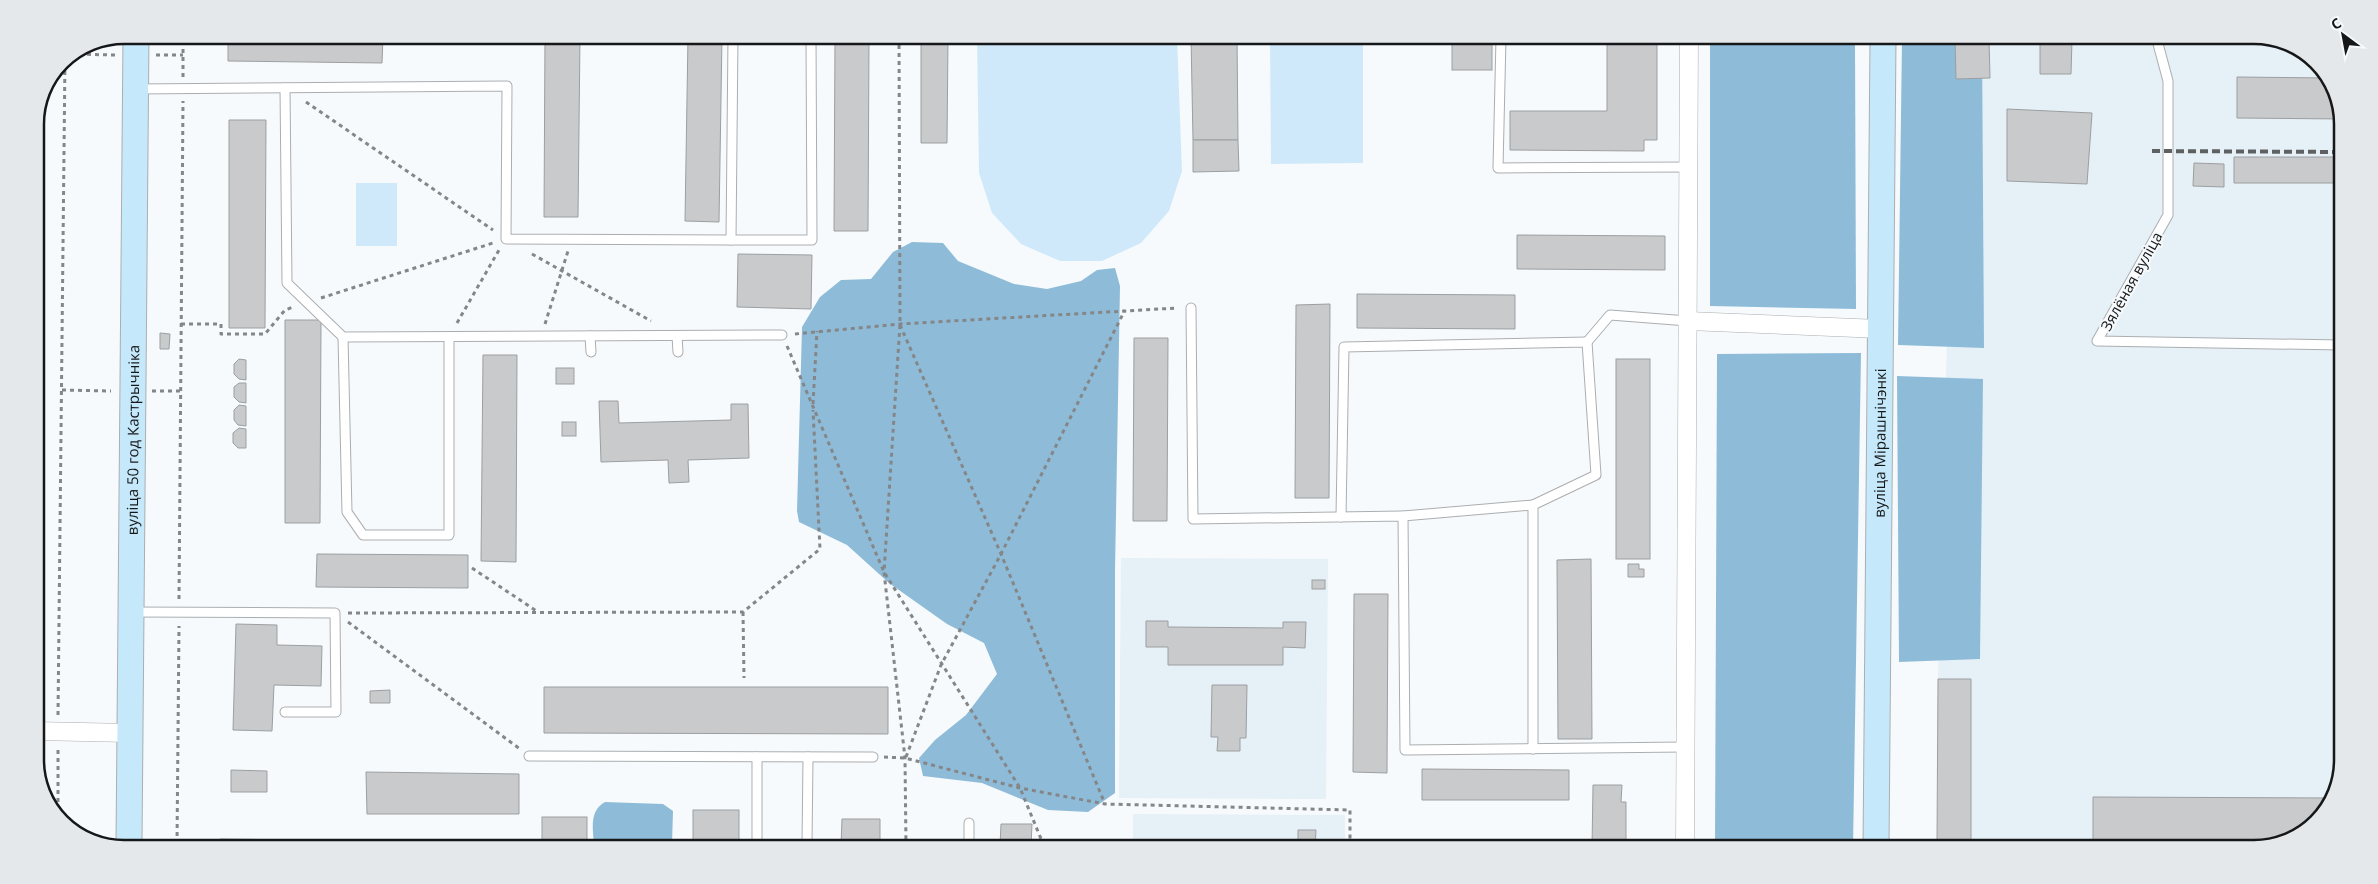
<svg xmlns="http://www.w3.org/2000/svg" width="2378" height="884" viewBox="0 0 2378 884" font-family="'Open Sans',sans-serif">
  <style>
    .built { fill: #e6f0f7 }
    .green { fill: #cfe9fa }
    .forest { fill: #8ebcd8 }
    .building { fill: #c8cacc; stroke: #9c9fa1 }
    .lines { fill: none; stroke-linecap: round; stroke-linejoin: round }
    .lane-casing { stroke: #abaeb0; stroke-width: 11 }
    .street-casing { stroke: #abaeb0; stroke-width: 19 }
    .secondary-casing { stroke: #abaeb0; stroke-width: 27 }
    .path { stroke: #848688; stroke-width: 3; stroke-dasharray: 4 4; stroke-linecap: butt }
    .lane { stroke: #fff; stroke-width: 9 }
    .street { stroke: #fff; stroke-width: 18 }
    .secondary { stroke: #c5e9fb; stroke-width: 25 }
    .rail { stroke: #5e6061; stroke-width: 4; stroke-dasharray: 8 4; stroke-linecap: butt }
    .labels { text-anchor: middle; dominant-baseline: central; stroke-width: 4; stroke-linejoin: round; paint-order: stroke }
    .street-label { font-size: 15px; fill: #161718; stroke: #f7fafc }
    .rim { fill: none; stroke: #161718; stroke-width: 2.5 }
  </style>
  <rect width="100%" height="100%" fill="#f7fafc"/>
  <g class="built">
    <path d="M1955,39l328,1 42,30 18,47 -5,672 -34,45 -49,15 -317,-1v-169z"/>
    <path d="M1121,558l207,1 -2,240 -207,-1z"/>
    <path d="M1133,814l212,1v32h-212z"/>
  </g>
  <g class="green">
    <path d="M977,37h200l5,134 -13,40 -28,32 -39,18h-42l-39,-17 -29,-31 -13,-40z"/>
    <path d="M1270,38h93v125l-92,1z"/>
    <rect x="356" y="183" width="41" height="63"/>
  </g>
  <g class="forest">
    <path d="M1710,39h145l1,270 -146,-3z"/>
    <path d="M1902,39h80l2,309 -86,-3z"/>
    <path d="M912,242l31,1 15,18 56,23 33,5 34,-8 16,-11 18,-2 5,18 -5,285v222l-27,19 -40,-2 -66,-27 -59,-7 -4,-18 16,-18 31,-25 31,-41 -13,-31 -37,-19 -58,-41 -42,-38 -48,-23 -2,-11 5,-184 18,-30 21,-17 30,-1 22,-27z"/>
    <path d="M1861,353l-8,495h-138l2,-494z"/>
    <path d="M1897,376l86,3 -3,280 -81,3z"/>
    <path d="M605,802l58,2 10,7 -1,34h-78c-1,-17 -5,-34 11,-43z"/>
  </g>
  <g class="building">
    <path d="M228,35l155,1 -1,27 -154,-2z"/>
    <path d="M545,36h35l-2,181h-34z"/>
    <path d="M688,36h34l-3,186 -34,-1z"/>
    <path d="M835,37h34l-1,194h-34z"/>
    <path d="M921,37h27l-1,106h-26z"/>
    <path d="M1191,37h46l1,103h-45z"/>
    <rect x="1452" y="38" width="40" height="32"/>
    <path d="M1607,38h50v102h-13v11l-134,-1v-39h97z"/>
    <path d="M1955,39h34l1,39 -34,1z"/>
    <path d="M2040,39h32l-1,35h-31z"/>
    <path d="M2237,77l91,1 15,41 -106,-1z"/>
    <path d="M2007,109l85,4 -5,71 -80,-3z"/>
    <path d="M229,120h37l-1,208h-36z"/>
    <path d="M1193,140h45l1,31 -46,1z"/>
    <path d="M2234,157h109l-1,26h-108z"/>
    <path d="M2194,163l30,1v23l-31,-1z"/>
    <path d="M1517,235l148,1v34l-148,-1z"/>
    <path d="M738,254l74,1 -1,54 -74,-2z"/>
    <path d="M1357,294l158,1v34l-158,-1z"/>
    <path d="M1330,304l-1,194h-34l1,-193z"/>
    <path d="M285,320h36l-1,203h-35z"/>
    <path d="M160,333l10,1 -1,15h-9z"/>
    <path d="M1134,338h34l-1,183h-34z"/>
    <path d="M483,355h34l-1,207 -35,-1z"/>
    <path d="M239,359l7,1v20l-7,-1 -5,-5v-10z"/>
    <rect x="1616" y="359" width="34" height="200"/>
    <rect x="556" y="368" width="18" height="16"/>
    <path d="M239,383h7v20l-7,-1 -5,-5v-10z"/>
    <path d="M599,401h19l1,22 112,-3v-16h17l1,54 -61,2 1,22 -20,1 -1,-23 -67,2z"/>
    <path d="M239,405l7,1v20l-8,-1 -4,-5v-10z"/>
    <rect x="562" y="422" width="14" height="14"/>
    <path d="M239,428l7,1v19h-8l-5,-5v-10z"/>
    <path d="M317,554l151,1v33l-152,-1z"/>
    <path d="M1591,559l1,180h-34l-1,-179z"/>
    <path d="M1628,564h11v5h5v8h-16z"/>
    <rect x="1312" y="580" width="13" height="9"/>
    <path d="M1354,594h34l-1,179 -34,-1z"/>
    <path d="M1146,621h22v6l115,1v-6h23l-1,26 -22,-1v18h-115v-18h-22z"/>
    <path d="M236,624l41,1v20l45,1 -1,40 -47,-1 -2,46 -39,-1z"/>
    <path d="M1938,679h33v162l-34,1z"/>
    <path d="M1212,685h35l-1,53h-6v13h-23l1,-14h-7z"/>
    <path d="M544,687h344v47l-344,-1z"/>
    <path d="M390,690v13h-20v-12z"/>
    <path d="M1422,769l147,1v30h-147z"/>
    <path d="M231,770l36,1v21h-36z"/>
    <path d="M366,772l153,2v40h-152z"/>
    <path d="M1593,785h29l-1,17h5v45l-34,1z"/>
    <path d="M2093,797l238,1 -27,36 -49,15h-162z"/>
    <rect x="693" y="810" width="46" height="36"/>
    <rect x="542" y="817" width="45" height="28"/>
    <path d="M842,819h38v27h-39z"/>
    <path d="M1001,824h31l-1,22h-31z"/>
    <path d="M1298,830h18l-1,17h-17z"/>
    <path d="M220,839l158,2v4l-158,-1z"/>
  </g>
  <g class="lines">
    <defs>
      <g id="lane">
        <path d="M1501,38l-3,130 191,-1"/>
        <path d="M2157,40l11,41v134l-71,126 244,4"/>
        <path d="M285,88l2,195 56,54 439,-2"/>
        <path d="M136,89l371,-3 -1,153 225,1 2,-204"/>
        <path d="M731,240h81l-1,-203"/>
        <path d="M1191,308l2,211 210,-3 2,234 279,-3"/>
        <path d="M590,336l1,16"/>
        <path d="M677,336l1,16"/>
        <path d="M343,337l4,175 16,23h86v-198"/>
        <path d="M1587,342l23,-27 78,6"/>
        <path d="M1403,516l130,-11v244"/>
        <path d="M1341,517l3,-170 243,-5 9,133 -63,30"/>
        <path d="M131,612l204,1 1,99h-51"/>
        <path d="M529,756l344,1"/>
        <path d="M757,846v-89"/>
        <path d="M807,846l1,-89"/>
        <path d="M969,846v-23"/>
      </g>
      <g id="street">
        <path d="M1688,321l192,8"/>
        <path d="M35,731l95,2"/>
        <path d="M1685,848l4,-810"/>
      </g>
      <g id="secondary">
        <path id="s1" d="M129,844l7,-809"/>
        <path id="s2" d="M1876,848l7,-809"/>
      </g>
    </defs>
    <use href="#lane" class="lane-casing"/>
    <use href="#street" class="street-casing"/>
    <use href="#secondary" class="secondary-casing"/>
    <g class="path">
      <path d="M899,37l1,287 -16,248 21,186 1,88"/>
      <path d="M71,54l44,1"/>
      <path d="M156,55h27"/>
      <path d="M183,77v-42"/>
      <path d="M306,102l187,128"/>
      <path d="M532,254l119,67"/>
      <path d="M321,298l172,-55"/>
      <path d="M457,323l42,-73"/>
      <path d="M181,324h40v10h44l20,-24 8,-3"/>
      <path d="M545,324l23,-73"/>
      <path d="M900,325l101,229 104,250"/>
      <path d="M795,334l105,-10 277,-16"/>
      <path d="M787,346l97,226 136,216 24,58"/>
      <path d="M62,390l49,1"/>
      <path d="M152,391h28"/>
      <path d="M813,404l4,-73"/>
      <path d="M472,568l66,44"/>
      <path d="M179,599l4,-498"/>
      <path d="M743,612l1,66"/>
      <path d="M348,613l395,-1 77,-63 -7,-139"/>
      <path d="M348,622l172,127"/>
      <path d="M58,715l7,-657"/>
      <path d="M884,757l21,1 115,30 85,16 245,6v37"/>
      <path d="M906,757l35,-92 60,-111 124,-244"/>
      <path d="M58,818v-70"/>
      <path d="M177,844l2,-218"/>
    </g>
    <use href="#lane" class="lane"/>
    <use href="#street" class="street"/>
    <use href="#secondary" class="secondary"/>
    <path class="rail" d="M2152,151l191,1"/>
  </g>
  <g class="labels">
    <g class="street-label">
      <text transform="translate(2131 281) rotate(-61)">Зялёная вуліца</text>
      <text stroke="none"><textPath href="#s1" startOffset="404">вуліца 50 год Кастрычніка</textPath></text>
      <text stroke="none"><textPath href="#s2" startOffset="405">вуліца Мірашнічэнкі</textPath></text>
    </g>
  </g>
  <path d="M0 0H2378V884H0ZM124 44H2254A80 80 0 0 1 2334 124V760A80 80 0 0 1 2254 840H124A80 80 0 0 1 44 760V124A80 80 0 0 1 124 44Z" fill="#e5e8ea" fill-rule="evenodd"/>
  <path class="rim" d="M124 44H2254A80 80 0 0 1 2334 124V760A80 80 0 0 1 2254 840H124A80 80 0 0 1 44 760V124A80 80 0 0 1 124 44Z"/>
  <g transform="translate(2343 35) rotate(328)" stroke="#f7fafc" stroke-width="4" paint-order="stroke">
  <path d="M0-4L9 19L0 12L-9 19Z" fill="#161718"/>
  <text y="-8" font-size="14" font-weight="bold" text-anchor="middle" fill="#161718">С</text>
  </g>
</svg>
